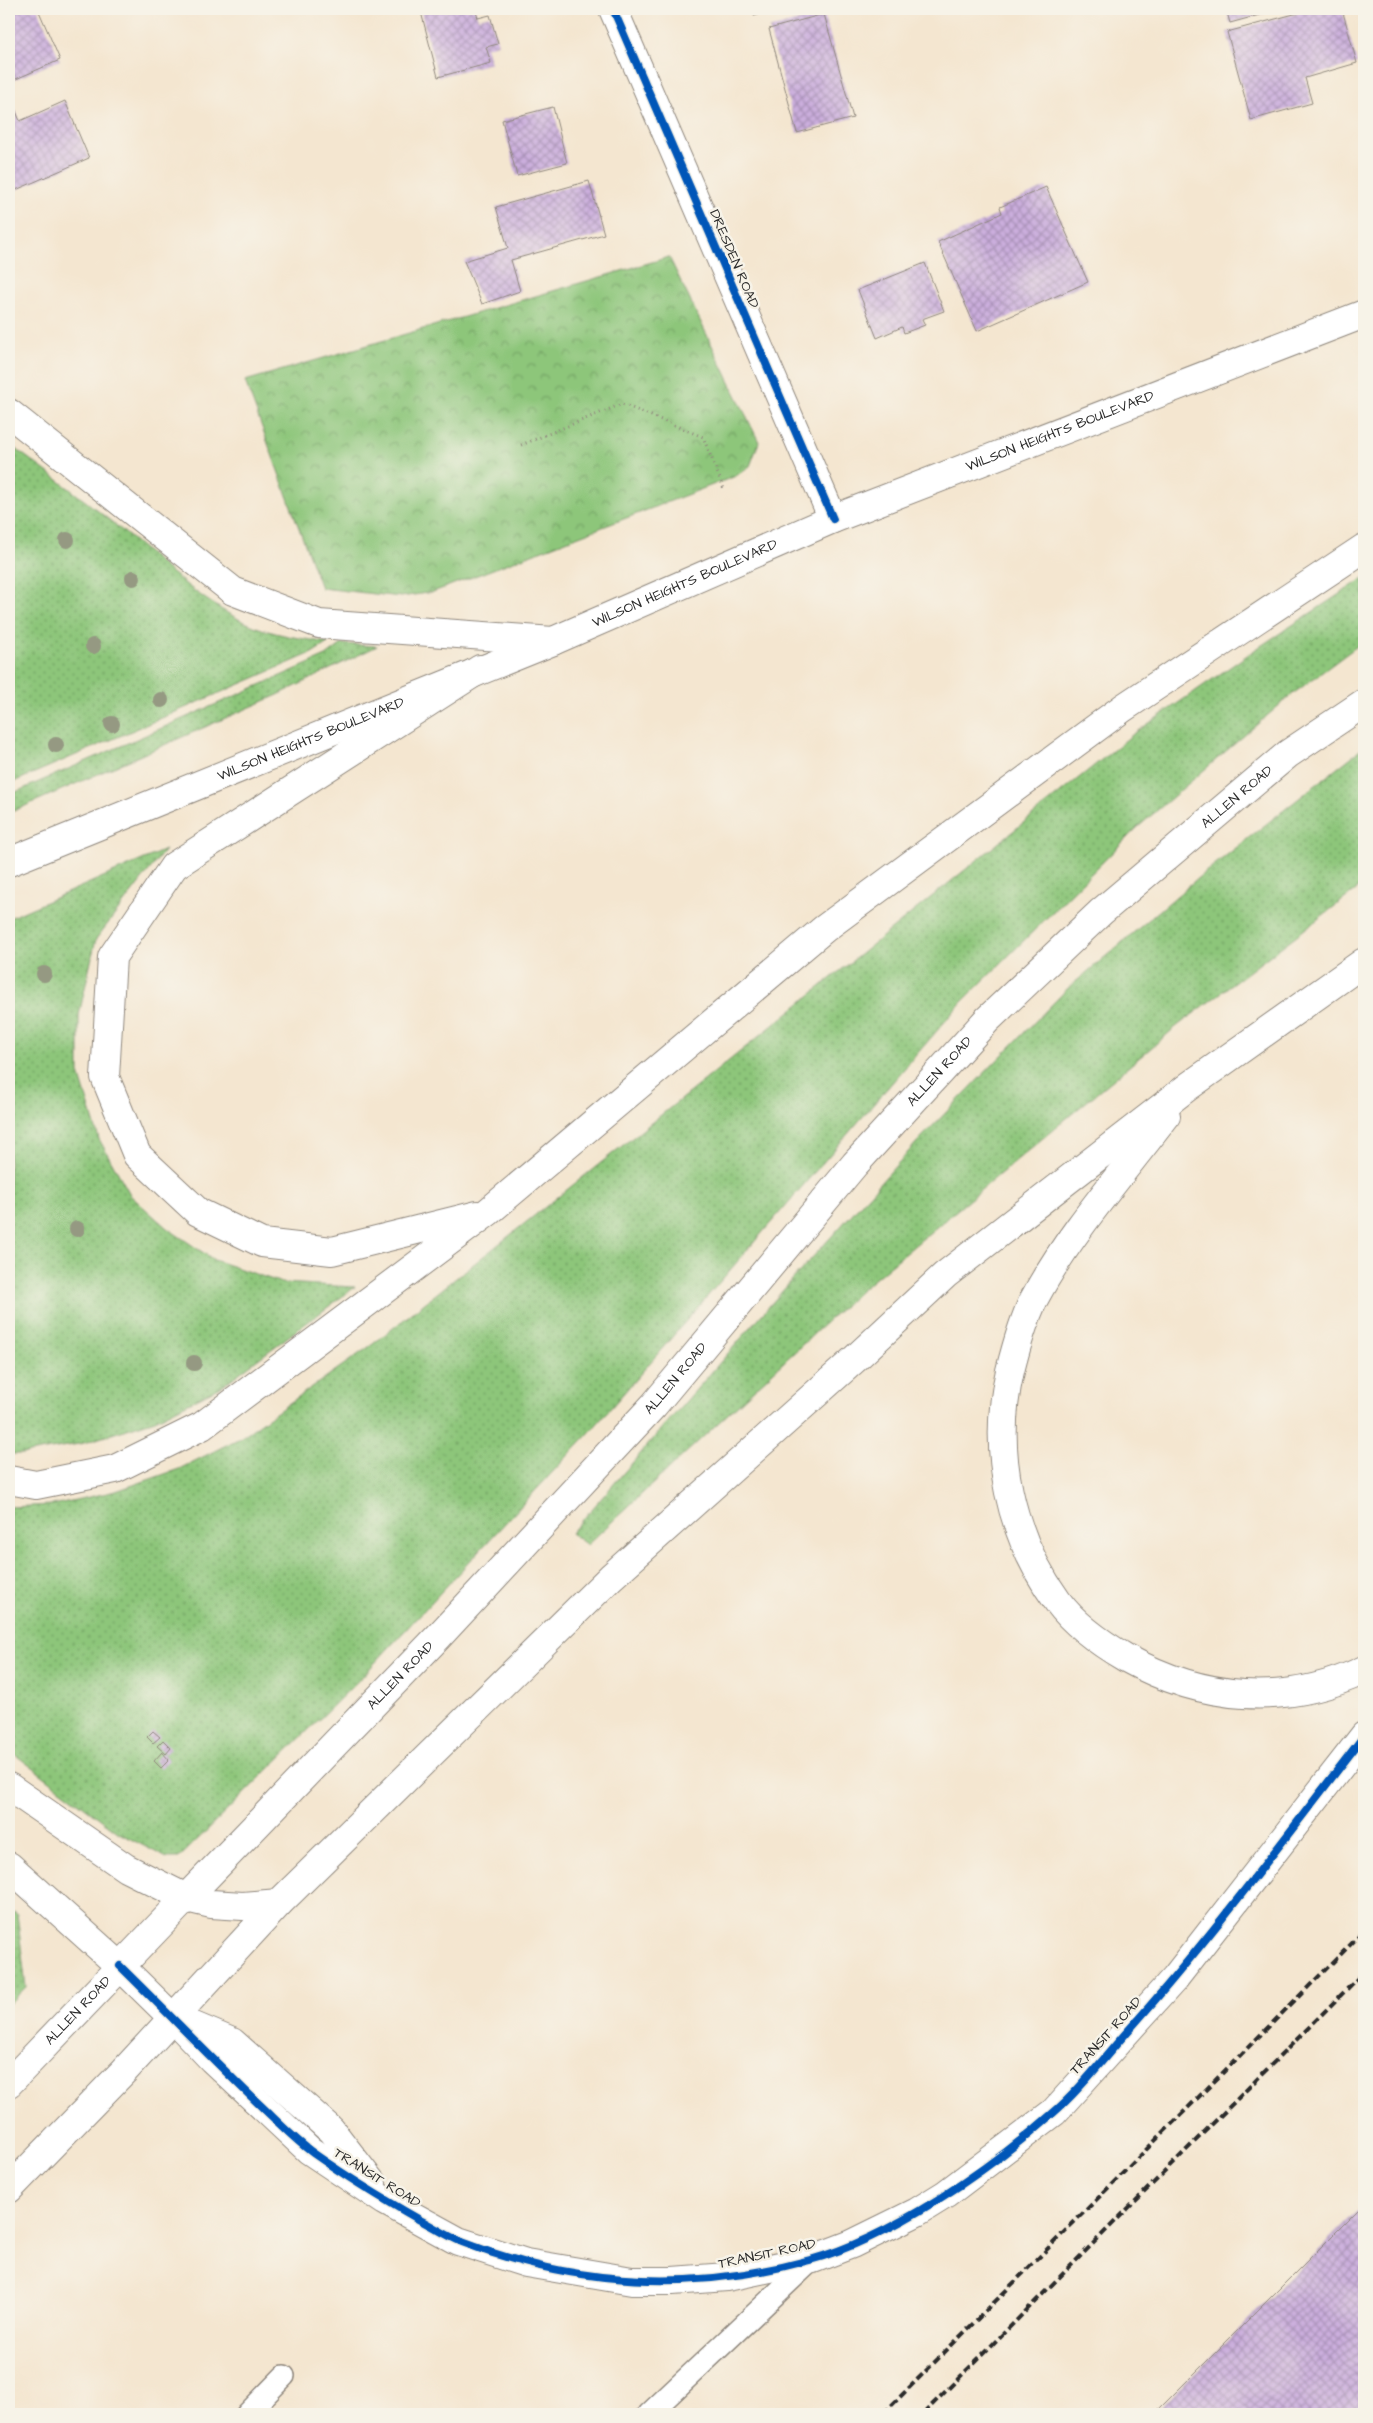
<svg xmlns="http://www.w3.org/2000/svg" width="1373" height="2423" viewBox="0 0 1373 2423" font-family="'Architects Daughter',sans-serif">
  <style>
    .grass { fill: url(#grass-dots); stroke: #5c7852 }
    .park { fill: url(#park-crowns); stroke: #5c7852 }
    .building { fill: url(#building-cross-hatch) }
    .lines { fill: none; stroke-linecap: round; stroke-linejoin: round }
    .lane-casing { stroke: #90887e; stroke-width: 24 }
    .street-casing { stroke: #90887e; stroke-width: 30 }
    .secondary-casing { stroke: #90887e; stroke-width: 30 }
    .primary-casing { stroke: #90887e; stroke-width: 30 }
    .highway-casing { stroke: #90887e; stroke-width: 30 }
    .path { stroke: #90887e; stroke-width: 3; stroke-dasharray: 1 4; stroke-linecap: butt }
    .lane { stroke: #fff; stroke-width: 21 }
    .street { stroke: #fff; stroke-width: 28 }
    .secondary { stroke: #fff; stroke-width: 28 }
    .primary { stroke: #fff; stroke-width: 28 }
    .highway { stroke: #fff; stroke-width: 28 }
    .rail { stroke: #2b2b2b; stroke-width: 4; stroke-dasharray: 8 4; stroke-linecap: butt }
    .cycleway-casing { stroke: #f7f3e8; stroke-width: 11 }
    .cycleway { stroke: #0057b8; stroke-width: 8 }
    .tree { fill: #959982 }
    .labels { text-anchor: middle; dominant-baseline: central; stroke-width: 5; stroke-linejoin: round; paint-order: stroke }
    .street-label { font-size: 14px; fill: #2b2b2b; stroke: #f7f3e8 }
  </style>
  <defs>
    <pattern id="grass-dots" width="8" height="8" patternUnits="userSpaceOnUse" patternTransform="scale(1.25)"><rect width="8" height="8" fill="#8dc67a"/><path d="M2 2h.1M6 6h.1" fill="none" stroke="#73a164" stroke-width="1.8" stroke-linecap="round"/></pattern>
    <pattern id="park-crowns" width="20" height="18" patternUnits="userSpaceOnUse" patternTransform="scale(1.25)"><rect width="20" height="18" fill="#8dc67a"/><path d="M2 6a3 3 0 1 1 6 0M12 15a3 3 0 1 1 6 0" fill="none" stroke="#73a164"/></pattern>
    <pattern id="building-cross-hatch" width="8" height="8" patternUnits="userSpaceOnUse" patternTransform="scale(1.25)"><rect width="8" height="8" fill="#cbaedd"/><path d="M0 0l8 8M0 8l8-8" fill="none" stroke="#a58eb3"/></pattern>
  </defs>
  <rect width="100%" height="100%" fill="#f7f3e8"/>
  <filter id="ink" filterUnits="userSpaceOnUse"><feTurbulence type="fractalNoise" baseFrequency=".02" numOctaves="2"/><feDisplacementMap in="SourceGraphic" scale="10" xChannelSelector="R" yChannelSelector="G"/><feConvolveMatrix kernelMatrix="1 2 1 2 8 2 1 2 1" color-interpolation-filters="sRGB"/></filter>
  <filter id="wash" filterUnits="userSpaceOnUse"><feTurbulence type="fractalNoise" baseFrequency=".0096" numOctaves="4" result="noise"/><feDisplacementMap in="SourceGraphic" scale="20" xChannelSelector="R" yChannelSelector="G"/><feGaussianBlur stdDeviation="1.12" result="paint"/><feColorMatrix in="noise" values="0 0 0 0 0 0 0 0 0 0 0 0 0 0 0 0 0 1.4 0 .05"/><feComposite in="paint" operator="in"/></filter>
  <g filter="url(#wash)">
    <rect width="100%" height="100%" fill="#f4e6d0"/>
    <g class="grass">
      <path d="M9,444c37,27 74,54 109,83 38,32 84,76 129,96 25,12 54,15 81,20l-16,10 -303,131z"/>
      <path d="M1364,578v63l-74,55 -152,131 -177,176 -371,429 -231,248 -180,178h-12l-48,-25 -110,-83v-243l44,-2 63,-14 63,-22 61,-31 133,-94 332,-264 427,-345 124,-86z"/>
      <path d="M342,644l35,2 -99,49 -269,118v-18l317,-139z"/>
      <path d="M1364,747v137l-188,143 -316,264 -273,254 -16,-12 221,-253 128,-141 146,-149 133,-113z"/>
      <path d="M165,850l-69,89 -17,76v58l20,66 32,57 36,32 47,32 68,23 73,4 -133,99 -67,34 -71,23 -61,11h-14v-536z"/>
      <path d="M9,1909l8,5 9,73 -17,17z"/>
    </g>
    <path class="park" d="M669,257l90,185 -9,24 -14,10 -303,116 -32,5 -80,-9 -76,-207z"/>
    <g id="blocks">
      <g class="building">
        <path d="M13,9h25l22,51 -51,22v-71z"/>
        <path d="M433,9h42l3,9 12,-3 8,29 -12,3 5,16 -53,14 -17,-65z"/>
        <path d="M752,9h27l-25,7z"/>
        <path d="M1226,9h55l-51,14z"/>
        <path d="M1313,9h29l15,54 -52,15 7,25 -61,17 -24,-88z"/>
        <path d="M824,14l29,104 -56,15 -28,-104z"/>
        <path d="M9,94l11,27 45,-20 24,57 -80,35z"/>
        <path d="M553,107l14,56 -50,13 -15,-56z"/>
        <path d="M589,181l15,53 -93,26 9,31 -38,13 -18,-43 44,-13 -12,-41z"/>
        <path d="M1046,187l42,95 -111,49 -39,-89 64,-29 -2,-6z"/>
        <path d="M925,263l19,48 -22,8 3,6 -21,8 -2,-6 -25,11 -19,-48z"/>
        <path d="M153,1731l7,6 -7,6 -6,-6z"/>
        <path d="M163,1740l8,8 -5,6 -9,-8z"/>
        <path d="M162,1752l7,8 -8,8 -7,-7z"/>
        <path d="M1364,2204v210h-210z"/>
      </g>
    </g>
  </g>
  <g filter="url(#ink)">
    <use href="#blocks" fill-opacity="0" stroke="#90887e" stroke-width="1"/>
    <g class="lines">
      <defs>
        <g id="lane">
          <path d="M247,2414l37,-38"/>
          <path d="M649,2414l164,-155"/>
        </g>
        <path id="street" d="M613,9l220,510"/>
        <g id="secondary">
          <path id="s1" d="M9,862l544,-221 280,-122 531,-205"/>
          <path d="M9,1866l111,100 53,52 39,41 97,91 76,51 73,40 68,22 106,18h40l55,-4 86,-18 39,-15 65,-32 29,-18 108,-82 121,-134 189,-242"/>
          <path d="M182,2021l50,21 99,88 41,53"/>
        </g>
        <g id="primary">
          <path id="s2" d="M9,2083l177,-185"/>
          <path d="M9,2189l115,-118 155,-168"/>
        </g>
        <g id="highway">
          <path d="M9,413l224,178 86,33 234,17"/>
          <path d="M1166,1116c-45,59 -97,117 -132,183 -11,22 -18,48 -24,72 -19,80 0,165 48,231 17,23 44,42 68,56 76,42 158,50 238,12"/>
          <path d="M477,1215l-145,36 -70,-8 -64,-31 -61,-57 -32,-78 7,-120 62,-91 306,-197"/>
          <path d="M9,1480l27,5 79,-16 87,-43 286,-214 336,-283 299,-221 241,-160"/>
          <path d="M9,1787l117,81 60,30 25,6 32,2 36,-3 332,-326 245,-219 89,-83 244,-189 175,-124"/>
          <path id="s3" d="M186,1898l252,-261 216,-232 201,-241 132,-144 114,-108 187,-158 76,-51"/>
        </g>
      </defs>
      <use href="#lane" class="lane-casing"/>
      <use href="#street" class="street-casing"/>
      <use href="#secondary" class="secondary-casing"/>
      <use href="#primary" class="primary-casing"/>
      <use href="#highway" class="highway-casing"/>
      <path class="path" d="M521,445l101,-41 81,33 21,52"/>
      <use href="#lane" class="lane"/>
      <use href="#street" class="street"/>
      <use href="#secondary" class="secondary"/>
      <use href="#primary" class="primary"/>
      <use href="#highway" class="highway"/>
      <g class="rail">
        <path d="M883,2414l481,-483"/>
        <path d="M923,2414l441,-442"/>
      </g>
      <defs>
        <g id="cycleway">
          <path d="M613,9l220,510"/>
          <path d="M120,1966c47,46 93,94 140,139 17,16 34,34 53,48 34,24 70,46 107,67 14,7 27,16 42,22 113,44 231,50 348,18 81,-22 180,-91 242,-146 28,-24 51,-55 75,-82 84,-94 159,-196 237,-296"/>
        </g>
      </defs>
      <use href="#cycleway" class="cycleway-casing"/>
      <use href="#cycleway" class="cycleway"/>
    </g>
    <g class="tree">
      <circle cx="67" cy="540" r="8"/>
      <circle cx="133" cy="578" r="8"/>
      <circle cx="93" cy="646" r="8"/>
      <circle cx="161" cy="700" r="8"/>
      <circle cx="112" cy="724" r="8"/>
      <circle cx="56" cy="745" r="8"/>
      <circle cx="44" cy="974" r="8"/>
      <circle cx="77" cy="1229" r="8"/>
      <circle cx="194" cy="1363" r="8"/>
    </g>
  </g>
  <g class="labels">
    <g class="street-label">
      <text transform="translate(734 259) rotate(67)">DRESDEN ROAD</text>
      <text stroke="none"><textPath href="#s1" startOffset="1136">WILSON HEIGHTS BOULEVARD</textPath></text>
      <text stroke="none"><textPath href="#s1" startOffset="731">WILSON HEIGHTS BOULEVARD</textPath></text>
      <text stroke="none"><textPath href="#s1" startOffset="326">WILSON HEIGHTS BOULEVARD</textPath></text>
      <text stroke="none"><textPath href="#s3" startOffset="1524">ALLEN ROAD</textPath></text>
      <text stroke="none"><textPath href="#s3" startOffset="1119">ALLEN ROAD</textPath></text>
      <text stroke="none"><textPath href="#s3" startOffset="714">ALLEN ROAD</textPath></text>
      <text stroke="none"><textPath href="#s3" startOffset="309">ALLEN ROAD</textPath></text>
      <text stroke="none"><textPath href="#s2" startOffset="100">ALLEN ROAD</textPath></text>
      <text transform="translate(1106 2036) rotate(-48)">TRANSIT ROAD</text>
      <text transform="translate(377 2178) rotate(32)">TRANSIT ROAD</text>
      <text transform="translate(767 2254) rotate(-12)">TRANSIT ROAD</text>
    </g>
  </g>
  <rect width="1373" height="2423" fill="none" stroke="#f7f3e8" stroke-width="30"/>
</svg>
